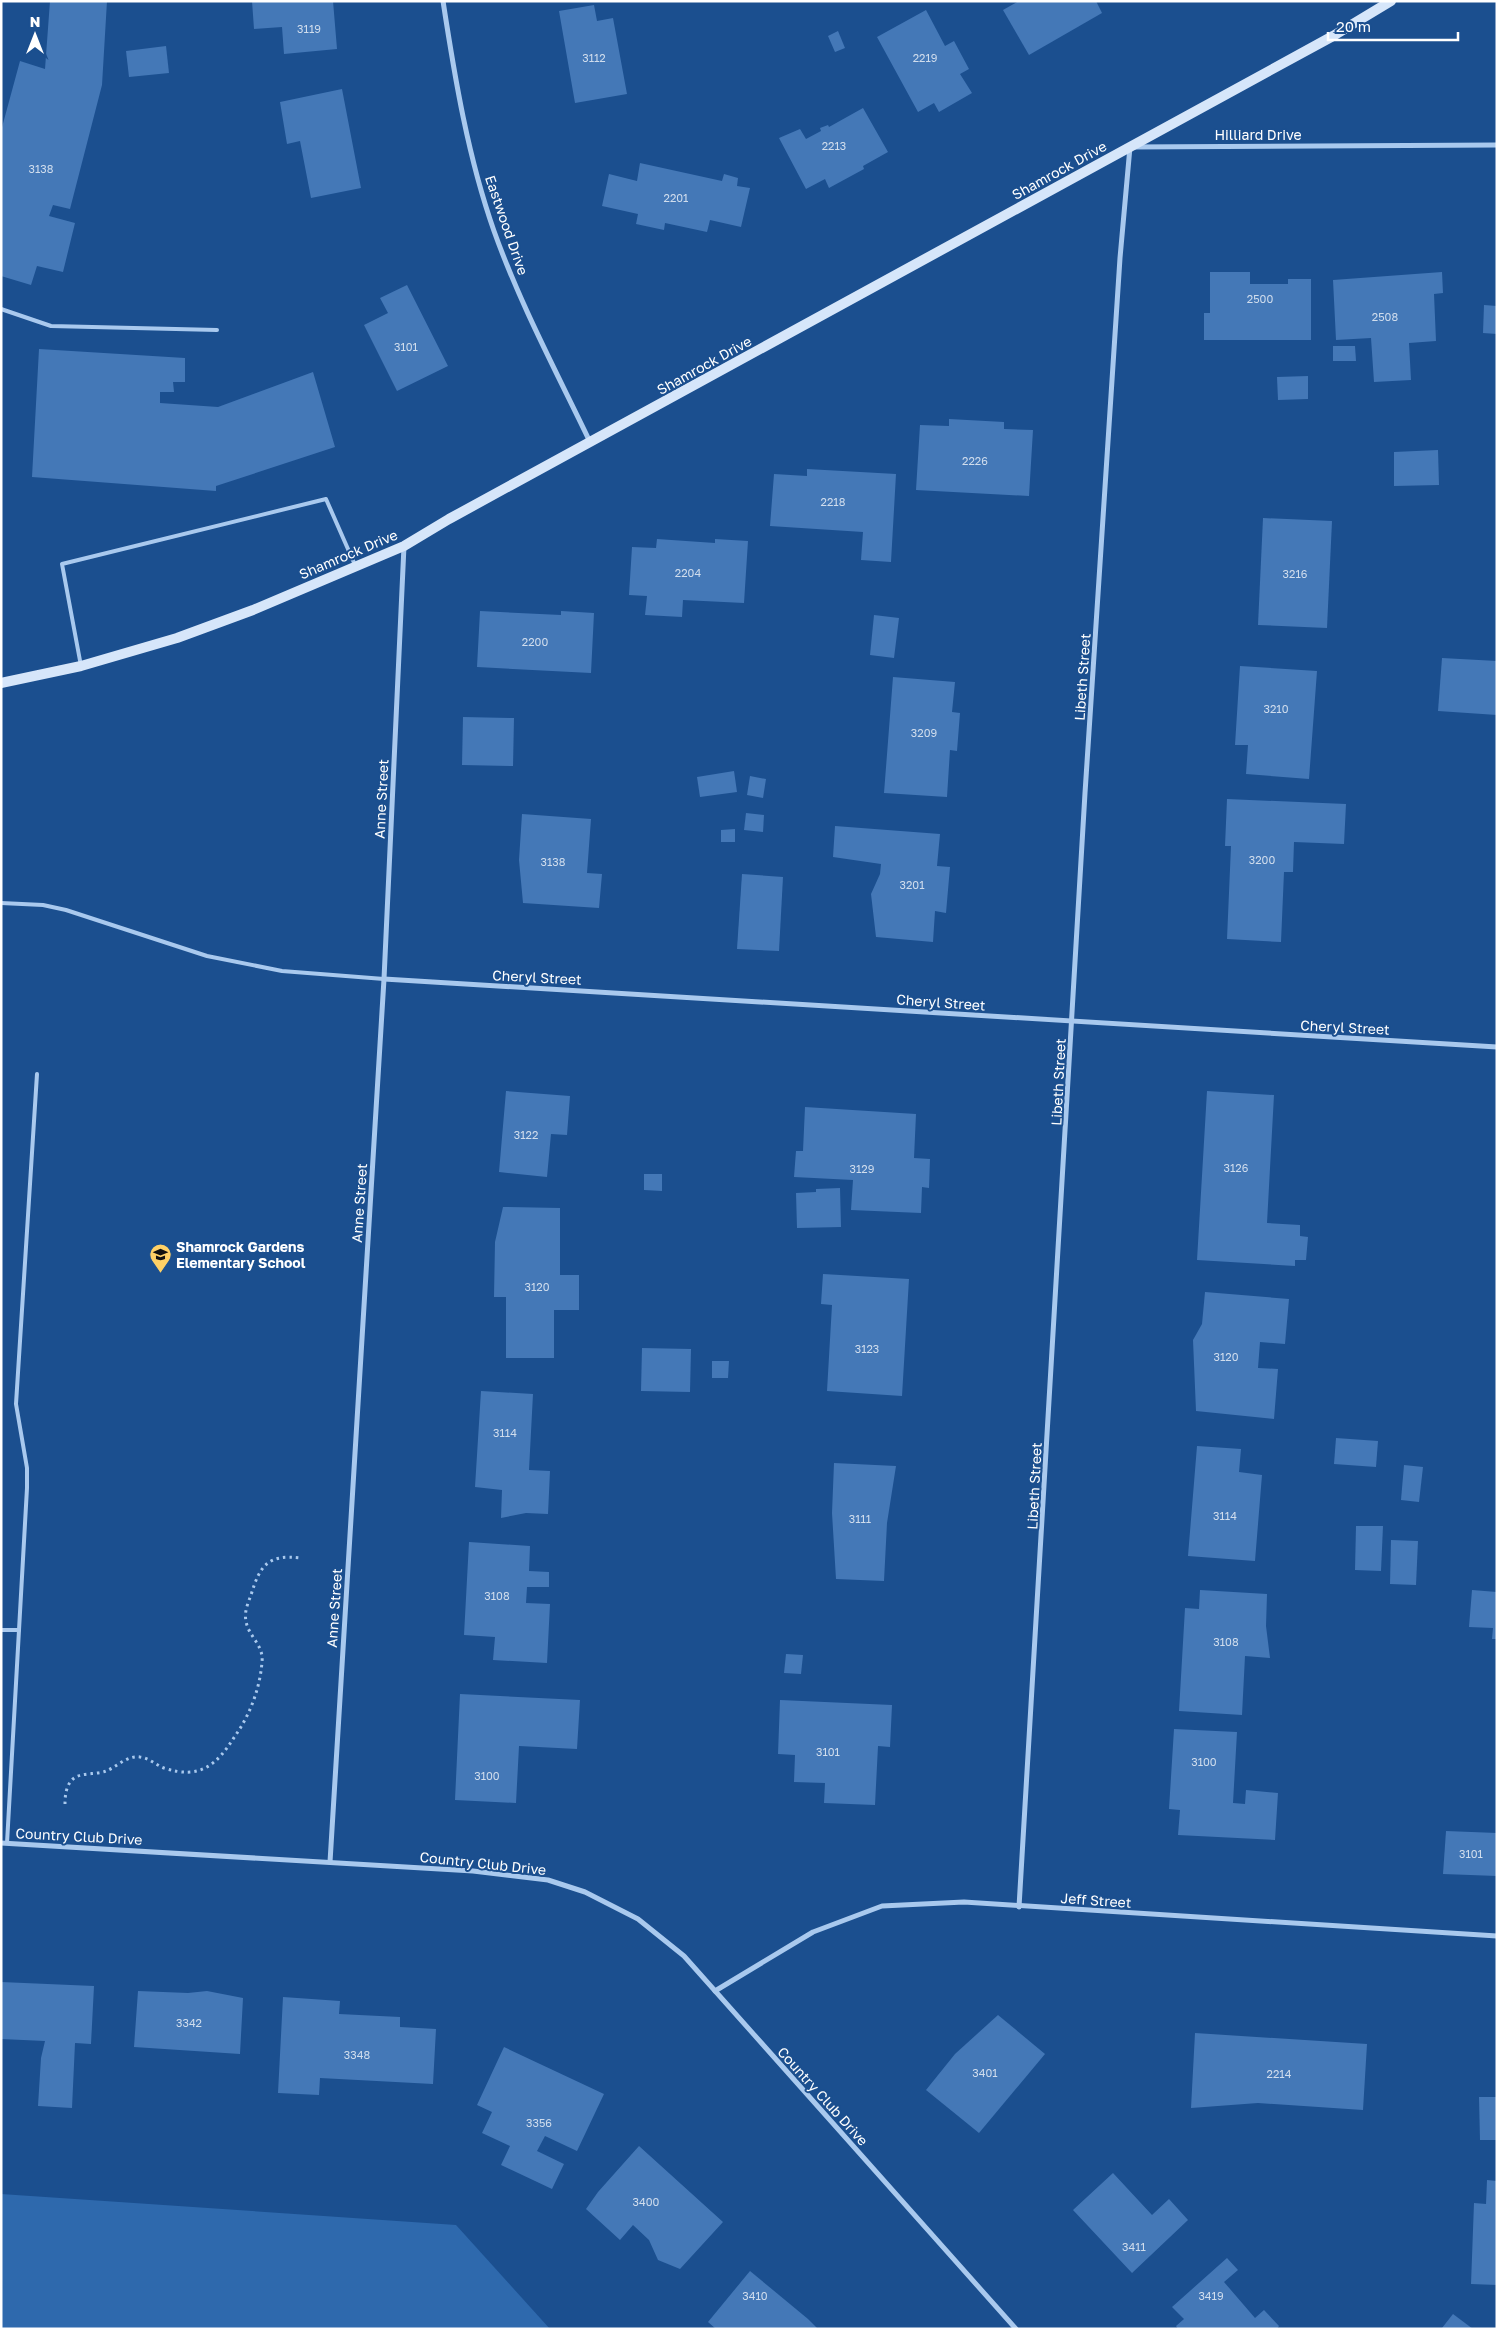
<svg xmlns="http://www.w3.org/2000/svg" width="1498" height="2330" viewBox="0 0 1498 2330" font-family="'Golos Text',sans-serif">
  <style>
    .green { fill: #2e69ad }
    .building { fill: #4478b7 }
    .lines { fill: none; stroke-linecap: round; stroke-linejoin: round }
    .path { stroke: #a9c9ee; stroke-width: 3; stroke-dasharray: 2.5 4; stroke-linecap: butt }
    .lane { stroke: #a9c9ee; stroke-width: 4 }
    .street { stroke: #a9c9ee; stroke-width: 5 }
    .secondary { stroke: #d6e6fa; stroke-width: 10 }
    .labels { text-anchor: middle; dominant-baseline: central; stroke-width: 4; stroke-linejoin: round; paint-order: stroke }
    .number-label { font-size: 11px; fill: #d0dded }
    .street-label { font-size: 14px; fill: #fff; stroke: #1b4f8f }
    .poi-label { font-size: 14px; font-weight: bold; fill: #fff; stroke: #1b4f8f; text-anchor: start }
  </style>
  <rect width="100%" height="100%" fill="#1b4f8f"/>
  <path class="green" d="M1,2194l455,31 94,104h-549z"/>
  <g class="building">
    <path d="M50,1h57l-5,84 -32,124 -17,-4 -4,11 26,7 -12,49 -26,-6 -6,19 -30,-9v-145l19,-70 25,8z"/>
    <path d="M252,1h81l4,48 -53,5 -2,-27 -28,2z"/>
    <path d="M1019,1h77l6,12 -73,42 -26,-45z"/>
    <path d="M594,5l3,16 16,-3 14,76 -52,9 -16,-92z"/>
    <path d="M926,10l19,36 9,-5 15,28 -9,5 12,19 -33,19 -5,-9 -16,9 -41,-75z"/>
    <path d="M838,31l7,17 -10,4 -7,-16z"/>
    <path d="M166,46l3,27 -40,4 -3,-26z"/>
    <path d="M342,89l19,99 -50,10 -11,-57 -13,3 -7,-42z"/>
    <path d="M863,108l25,44 -25,14 1,3 -35,19 -4,-9 -19,10 -27,-51 21,-9 6,10 15,-8 -1,-3 8,-3 1,2z"/>
    <path d="M640,163l82,18 2,-7 14,4 -1,8 13,2 -9,39 -31,-7 -3,12 -42,-9 -1,7 -28,-6 2,-10 -36,-8 7,-32 28,7z"/>
    <path d="M1210,272h40v12h38v-5h23v61h-107v-27h6z"/>
    <path d="M1442,272l1,21 -9,1 2,47 -27,2 2,37 -37,2 -3,-44 -35,2 -3,-60z"/>
    <path d="M407,285l41,81 -51,25 -33,-66 24,-12 -8,-15z"/>
    <path d="M1484,305l13,1v28l-14,-1z"/>
    <path d="M1333,346h22l1,15h-23z"/>
    <path d="M39,349l146,9v24h-12l1,10h-14v11l58,4 95,-35 22,75 -119,39v5l-184,-14z"/>
    <path d="M1308,376v23l-30,1 -1,-23z"/>
    <path d="M949,419l55,3v7l29,1 -4,66 -113,-6 4,-65 29,1z"/>
    <path d="M1438,450l1,35 -45,1v-34z"/>
    <path d="M807,469l89,5 -5,88 -30,-2 2,-28 -93,-6 4,-52 33,2z"/>
    <path d="M1263,518l69,3 -5,107 -69,-3z"/>
    <path d="M657,539l58,4v-4l33,2 -4,62 -61,-3 -1,17 -37,-2 2,-19 -18,-1 3,-48 24,1z"/>
    <path d="M480,611l81,4v-4l33,2 -3,60 -114,-6z"/>
    <path d="M874,615l25,3 -5,40 -24,-3z"/>
    <path d="M1442,658l55,3v54l-59,-4z"/>
    <path d="M1240,666l77,5 -8,108 -63,-5 2,-29h-13z"/>
    <path d="M893,677l62,5 -3,30 8,1 -3,38 -7,-1 -3,47 -63,-4z"/>
    <path d="M463,717l51,1 -1,48 -51,-1z"/>
    <path d="M734,771l3,21 -37,5 -3,-20z"/>
    <path d="M750,776l16,3 -3,19 -16,-3z"/>
    <path d="M1227,799l119,5 -2,40 -50,-2 -1,30h-9l-3,70 -54,-3 4,-93h-6z"/>
    <path d="M746,813l18,2 -1,17 -19,-2z"/>
    <path d="M522,814l69,5 -4,54 15,1 -3,34 -76,-5 -4,-43z"/>
    <path d="M835,826l105,8 -3,32 13,1 -4,46 -11,-2 -2,31 -57,-5 -5,-43 9,-20 1,-10 -48,-7z"/>
    <path d="M735,829v13h-14v-12z"/>
    <path d="M742,874l41,3 -4,74 -42,-2z"/>
    <path d="M506,1091l64,5 -3,39 -16,-1 -4,43 -48,-5z"/>
    <path d="M1207,1091l67,4 -7,128 33,2v11l8,1 -2,23h-11v6l-98,-6z"/>
    <path d="M805,1107l111,7 -2,44 16,1 -1,29 -7,-1 -1,26 -70,-3 2,-30 -59,-3 2,-26h7z"/>
    <path d="M644,1174h18v17l-18,-1z"/>
    <path d="M840,1188l1,39 -44,1 -1,-35 20,-1v-3z"/>
    <path d="M503,1207l57,1v67h19v35h-25v48h-48v-61h-12l1,-55z"/>
    <path d="M823,1274l86,5 -7,117 -75,-5 5,-86 -11,-1z"/>
    <path d="M1205,1292l84,7 -4,45 -25,-2 -2,26 20,1 -4,50 -78,-8 -3,-71 9,-16z"/>
    <path d="M642,1348l49,1 -1,43 -49,-1z"/>
    <path d="M712,1361h17l-1,17h-16z"/>
    <path d="M481,1391l52,3 -4,76 21,1 -2,43 -22,-1 -25,5 1,-28 -27,-3z"/>
    <path d="M1336,1438l42,3 -2,26 -42,-3z"/>
    <path d="M1197,1446l44,3 -2,23 23,3 -7,86 -67,-5z"/>
    <path d="M834,1463l62,3 -9,57 -3,58 -48,-2 -4,-66z"/>
    <path d="M1404,1465l19,2 -4,35 -18,-2z"/>
    <path d="M1356,1526h27l-2,45 -26,-1z"/>
    <path d="M1391,1540l27,1 -2,44 -26,-1z"/>
    <path d="M469,1542l61,4 -1,25 20,1v15h-22l-1,16 24,1 -3,59 -54,-3 2,-23 -31,-2z"/>
    <path d="M1200,1590l67,4 -1,32 4,32 -25,-2 -3,59 -63,-4 6,-103 14,1z"/>
    <path d="M1472,1590l25,2v47h-5l1,-11 -24,-1z"/>
    <path d="M786,1654l17,1 -2,19 -17,-1z"/>
    <path d="M460,1694l120,6 -3,49 -58,-3 -3,57 -61,-3z"/>
    <path d="M780,1700l112,5 -2,42 -12,-1 -3,59 -51,-2 1,-20 -31,-1 1,-27 -17,-1z"/>
    <path d="M1174,1729l63,3 -4,71 12,1 1,-14 32,3 -3,47 -97,-5 2,-25 -11,-1z"/>
    <path d="M1446,1831l51,2v43l-54,-2z"/>
    <path d="M1,1982l93,4 -3,58 -16,-1 -3,65 -34,-2 3,-48 4,-17 -44,-2z"/>
    <path d="M138,1991l50,2 19,-2 36,7 -3,56 -106,-7z"/>
    <path d="M283,1997l57,4 -1,13 61,3v10l36,2 -3,55 -113,-6 -1,17 -41,-2z"/>
    <path d="M998,2015l47,39 -66,79 -53,-43 29,-36z"/>
    <path d="M1195,2033l172,11 -4,66 -105,-7 -67,5z"/>
    <path d="M504,2047l100,47 -27,57 -32,-15 -8,15 27,13 -12,25 -51,-24 9,-19 -28,-13 10,-21 -15,-7z"/>
    <path d="M1479,2097h18v43h-17z"/>
    <path d="M639,2146l84,76 -43,47 -22,-9 -9,-20 -16,-15 -13,15 -34,-31 12,-17z"/>
    <path d="M1113,2173l39,42 17,-16 19,21 -56,53 -59,-63z"/>
    <path d="M1487,2180l10,1v104l-26,-1 3,-81 12,1z"/>
    <path d="M1227,2258l11,12 -14,12 31,36 9,-8 15,16 -2,3h-99l-2,-3 8,-7 -12,-12z"/>
    <path d="M750,2271l58,48 10,10h-102l-8,-7z"/>
    <path d="M1453,2314l20,15 -31,-1z"/>
  </g>
  <g class="lines">
    <path class="path" d="M65,1804c0,-8 1,-19 8,-25 8,-7 23,-4 33,-8 11,-4 21,-16 34,-14 9,1 16,8 24,11 36,12 53,-3 71,-32 15,-21 25,-48 27,-74 2,-17 -14,-26 -16,-41 -2,-9 2,-18 5,-26 9,-30 17,-41 50,-37"/>
    <g class="lane">
      <path d="M1,309l50,17 166,4"/>
      <path d="M81,666l-19,-102 264,-65 29,66"/>
      <path d="M1,903l42,2 23,5 141,46 75,15 102,8"/>
      <path d="M1,1630h18"/>
      <path d="M7,1843l20,-355v-20l-11,-64 21,-330"/>
    </g>
    <g class="street">
      <path d="M443,1c12,78 25,156 51,230 26,73 63,142 96,211"/>
      <path d="M384,979l1113,68"/>
      <path d="M1,1843l472,28 75,9 37,12 53,27 46,37 332,373"/>
      <path d="M330,1862l54,-883 20,-433"/>
      <path d="M1019,1907l66,-1114 35,-535 10,-111 367,-2"/>
      <path d="M715,1991l98,-59 69,-26 82,-4 533,34"/>
    </g>
    <path class="secondary" d="M1,683l80,-17 96,-28 76,-28 151,-64 45,-27 884,-483 58,-35"/>
  </g>
  <defs>
    <symbol id="school-pin" viewBox="-11 -11 22 30"><path d="M0 17L-7.5 6A9.5 9.5 0 1 1 7.5 6Z" fill="#ffd166" stroke="#1b4f8f"/><path d="M0-5L7-2L0 1L-7-2ZM-4 1L0 2.5L4 1V4Q0 6-4 4Z" fill="#111"/></symbol>
  </defs>
  <g fill-rule="evenodd">
    <use href="#school-pin" x="148" y="1242" width="25" height="34"/>
  </g>
  <g class="labels">
    <g class="number-label">
      <text x="309" y="28">3119</text>
      <text x="594" y="57">3112</text>
      <text x="925" y="57">2219</text>
      <text x="834" y="145">2213</text>
      <text x="41" y="168">3138</text>
      <text x="676" y="197">2201</text>
      <text x="1260" y="298">2500</text>
      <text x="1385" y="316">2508</text>
      <text x="406" y="346">3101</text>
      <text x="975" y="460">2226</text>
      <text x="833" y="501">2218</text>
      <text x="688" y="572">2204</text>
      <text x="1295" y="573">3216</text>
      <text x="535" y="641">2200</text>
      <text x="1276" y="708">3210</text>
      <text x="924" y="732">3209</text>
      <text x="1262" y="859">3200</text>
      <text x="553" y="861">3138</text>
      <text x="912" y="884">3201</text>
      <text x="526" y="1134">3122</text>
      <text x="1236" y="1167">3126</text>
      <text x="862" y="1168">3129</text>
      <text x="537" y="1286">3120</text>
      <text x="867" y="1348">3123</text>
      <text x="1226" y="1356">3120</text>
      <text x="505" y="1432">3114</text>
      <text x="1225" y="1515">3114</text>
      <text x="860" y="1518">3111</text>
      <text x="497" y="1595">3108</text>
      <text x="1226" y="1641">3108</text>
      <text x="828" y="1751">3101</text>
      <text x="1204" y="1761">3100</text>
      <text x="487" y="1775">3100</text>
      <text x="1471" y="1853">3101</text>
      <text x="189" y="2022">3342</text>
      <text x="357" y="2054">3348</text>
      <text x="985" y="2072">3401</text>
      <text x="1279" y="2073">2214</text>
      <text x="539" y="2122">3356</text>
      <text x="646" y="2201">3400</text>
      <text x="1134" y="2246">3411</text>
      <text x="755" y="2295">3410</text>
      <text x="1211" y="2295">3419</text>
    </g>
    <g class="street-label">
      <text x="1258" y="134">Hilliard Drive</text>
      <text transform="translate(1059 170) rotate(-29)">Shamrock Drive</text>
      <text transform="translate(507 225) rotate(71)">Eastwood Drive</text>
      <text transform="translate(704 365) rotate(-29)">Shamrock Drive</text>
      <text transform="translate(348 554) rotate(-23)">Shamrock Drive</text>
      <text transform="translate(1082 677) rotate(-86)">Libeth Street</text>
      <text transform="translate(381 799) rotate(-87)">Anne Street</text>
      <text transform="translate(537 977) rotate(3)">Cheryl Street</text>
      <text transform="translate(941 1002) rotate(4)">Cheryl Street</text>
      <text transform="translate(1345 1027) rotate(3)">Cheryl Street</text>
      <text transform="translate(1058 1082) rotate(-87)">Libeth Street</text>
      <text transform="translate(359 1203) rotate(-86)">Anne Street</text>
      <text transform="translate(1034 1486) rotate(-87)">Libeth Street</text>
      <text transform="translate(334 1608) rotate(-86)">Anne Street</text>
      <text transform="translate(79 1836) rotate(3)">Country Club Drive</text>
      <text transform="translate(483 1863) rotate(6)">Country Club Drive</text>
      <text transform="translate(1096 1900) rotate(4)">Jeff Street</text>
      <text transform="translate(823 2096) rotate(48)">Country Club Drive</text>
    </g>
    <g class="poi-label">
      <text x="176" y="1246">Shamrock Gardens<tspan x="176" dy="16">Elementary School</tspan></text>
    </g>
  </g>
  <rect width="1498" height="2330" fill="none" stroke="#ffffff" stroke-width="5"/>
  <g transform="translate(35 35)" stroke="#1b4f8f" stroke-width="4" paint-order="stroke">
  <path d="M0-4L9 19L0 12L-9 19Z" fill="#ffffff"/>
  <text y="-8" font-size="14" font-weight="bold" text-anchor="middle" fill="#ffffff">N</text>
  </g>
  <path d="M1328 32v8h130v-8" fill="none" stroke="#ffffff" stroke-width="2.5"/>
  <text x="1336" y="32" font-size="15" fill="#ffffff" stroke="#1b4f8f" stroke-width="4" paint-order="stroke">20 m</text>
</svg>
